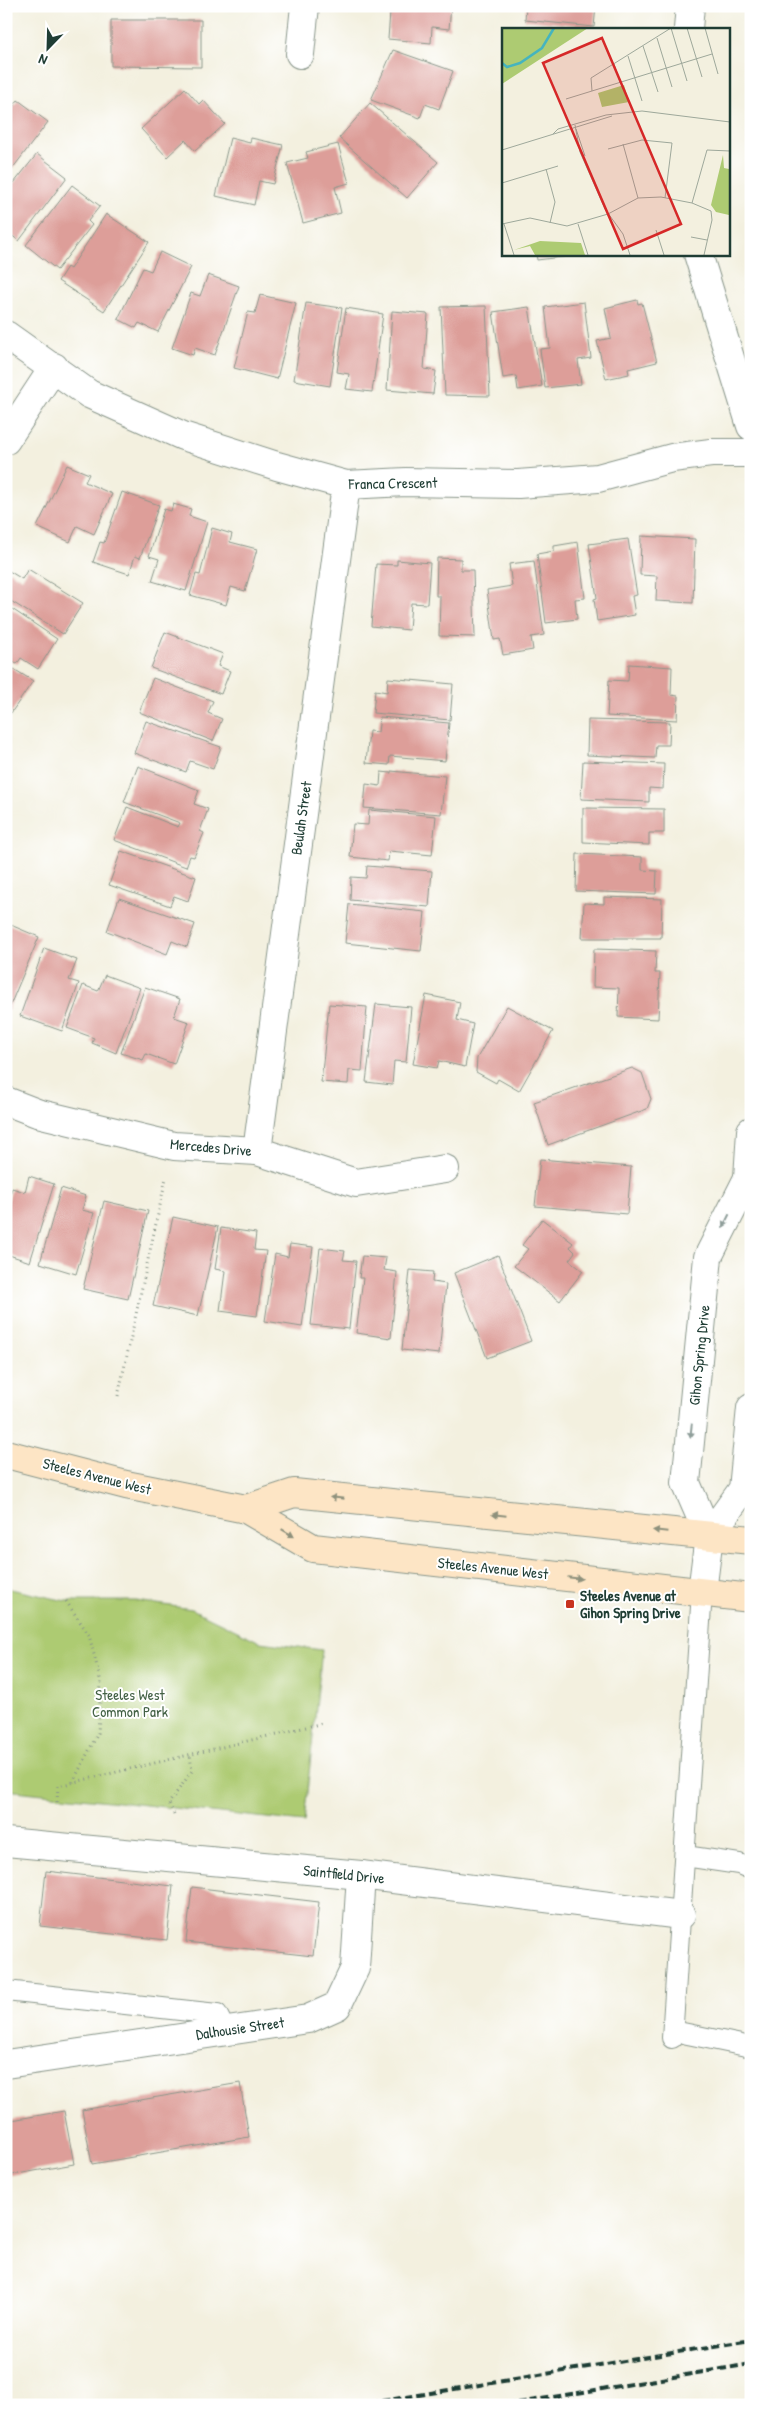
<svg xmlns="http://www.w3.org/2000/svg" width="757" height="2411" viewBox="0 0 757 2411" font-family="'Patrick Hand',sans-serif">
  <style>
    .green { fill: #adcb72; stroke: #668453 }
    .building { fill: #dd9e99 }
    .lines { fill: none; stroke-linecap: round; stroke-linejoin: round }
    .lane-casing { stroke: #89968a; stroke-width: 22 }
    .street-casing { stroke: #89968a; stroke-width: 30 }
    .secondary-casing { stroke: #89968a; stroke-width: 30 }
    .path { stroke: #89968a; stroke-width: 3; stroke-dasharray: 1 4; stroke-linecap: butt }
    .lane { stroke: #fff; stroke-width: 20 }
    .street { stroke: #fff; stroke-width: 28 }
    .secondary { stroke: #fde5c5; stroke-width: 28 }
    .rail { stroke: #1f3d34; stroke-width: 4; stroke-dasharray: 8 4; stroke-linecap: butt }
    .oneway { fill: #8f9e9a }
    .oneway2 { fill: #8e917c }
    .poi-dot { fill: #c8321e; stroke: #fff; stroke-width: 2 }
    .labels { text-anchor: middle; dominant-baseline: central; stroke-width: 4; stroke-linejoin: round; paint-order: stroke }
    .street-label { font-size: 15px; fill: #1f3d34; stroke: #fff }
    .poi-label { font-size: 15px; font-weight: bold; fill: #1f3d34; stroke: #fff; text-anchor: start }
    .park-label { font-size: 15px; fill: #426044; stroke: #fff }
    .inset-river { fill: none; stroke: #45b4bf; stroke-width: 2.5 }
    .inset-road { fill: none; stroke: #9ea89b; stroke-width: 1 }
    .view { fill: #d62828; fill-opacity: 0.15; stroke: #d62828; stroke-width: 2.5 }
    .inset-edge { fill: none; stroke: #1f3d34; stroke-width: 2.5 }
  </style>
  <rect width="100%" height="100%" fill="#fff"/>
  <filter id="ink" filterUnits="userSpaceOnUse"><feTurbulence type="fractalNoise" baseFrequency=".02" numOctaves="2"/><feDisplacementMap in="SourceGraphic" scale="10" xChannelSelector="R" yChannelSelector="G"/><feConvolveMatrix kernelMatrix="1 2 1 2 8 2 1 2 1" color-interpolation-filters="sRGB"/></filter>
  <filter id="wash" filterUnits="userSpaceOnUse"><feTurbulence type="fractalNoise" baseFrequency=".0096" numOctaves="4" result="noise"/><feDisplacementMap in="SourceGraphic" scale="20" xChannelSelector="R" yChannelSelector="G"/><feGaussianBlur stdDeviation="1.12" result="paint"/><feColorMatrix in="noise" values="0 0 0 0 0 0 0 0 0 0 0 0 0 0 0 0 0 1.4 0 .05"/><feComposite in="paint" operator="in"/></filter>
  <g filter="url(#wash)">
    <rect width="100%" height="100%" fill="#f3f0df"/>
    <path class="green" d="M6,1588l60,13h70l56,8 68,33 62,8 -18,172 -298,-32z"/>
    <g id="blocks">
      <g class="building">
        <path d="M384,6h67l-2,23 -17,-2 -1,16 -43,-4 2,-27 -7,-1z"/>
        <path d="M526,6h70l-2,21 -69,-7z"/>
        <path d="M111,20h90v47l-90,-1z"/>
        <path d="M393,50l60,21 -14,38 -14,-5 -5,14 -49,-18z"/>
        <path d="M185,88l14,16 4,-4 22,24 -30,27 -10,-11 -18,17 -26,-28z"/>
        <path d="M18,100l30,22 -42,55v-61z"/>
        <path d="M370,103l68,59 -31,36 -68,-60z"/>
        <path d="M230,138l20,5 1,-5 32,7 -10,39 -14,-3 -5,24 -38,-9z"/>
        <path d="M338,144l11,39 -14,4 6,26 -38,10 -16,-60 21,-5 -2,-6z"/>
        <path d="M37,154l30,23 -48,64 -13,-10v-13l3,-3 -3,-2v-20z"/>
        <path d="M72,185l28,21 -12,15 4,4 -35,45 -31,-25z"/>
        <path d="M106,214l43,28 -45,69 -46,-30 9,-14 3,2z"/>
        <path d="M160,252l31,15 -33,65 -19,-9 -3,5 -18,-9 25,-51 8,3z"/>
        <path d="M536,254h40l1,1 -40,5z"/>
        <path d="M208,275l31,11 -24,69 -20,-7 -2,7 -21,-7 19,-55 9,3z"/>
        <path d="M260,295l36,8 -19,76 -43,-11 14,-56 7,1z"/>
        <path d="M637,300l1,4 4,-1 15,59 -29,7 1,5 -23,5 -9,-38 14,-3 -6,-30z"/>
        <path d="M584,302l7,56 -13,2 3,24 -36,4 -5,-39 10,-1 -5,-41z"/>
        <path d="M306,303l36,5 -12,78 -36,-6z"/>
        <path d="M486,306l4,90 -45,-1 -4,-88z"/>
        <path d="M529,307l13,79 -24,4 -2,-14 -13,2 -10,-66z"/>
        <path d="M346,308l37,6 -11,78 -26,-3 3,-15 -12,-2z"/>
        <path d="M392,311l36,3 -4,55 12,2 -3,23 -46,-4z"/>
        <path d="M67,465l22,9 -4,8 27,12 -18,40 -17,-8 -7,16 -33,-15z"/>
        <path d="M122,492l37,13 -19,53 -5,-2 -6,18 -36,-12 7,-20 4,1z"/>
        <path d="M173,504l18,5 -2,7 18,6 -21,69 -34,-10 7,-22 -10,-3 15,-47 7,2z"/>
        <path d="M212,528l20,6 -2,8 27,7 -12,42 -14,-4 -5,18 -36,-10 6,-21 4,1z"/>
        <path d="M641,536l54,3 -2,64 -37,-2 1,-25 -17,-1z"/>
        <path d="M628,539l9,56 -5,1 3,19 -38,6 -3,-22 3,-1 -8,-54z"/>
        <path d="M578,542l7,56 -10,1 2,20 -31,4 -9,-69 17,-3v-5z"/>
        <path d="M437,558l24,1v11h12l2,67 -36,-1 1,-40h-4z"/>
        <path d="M397,560l33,3 -3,41 -16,-1 -2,27 -38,-4 5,-62 21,1z"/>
        <path d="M534,561l10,74 -13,2 2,13 -30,5 -3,-16 -6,1 -7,-50 25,-4 -3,-22z"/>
        <path d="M28,569l55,34 -20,31 -57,-36v-23l3,-4 13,8z"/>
        <path d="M6,605l51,34 -19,30 -17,-11 -4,6 -11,-6z"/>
        <path d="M165,632l58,22 -5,12 12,5 -9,23 -70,-26z"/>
        <path d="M629,664l43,3 -1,28 7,1 -1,24 -70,-4 2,-36 19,1z"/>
        <path d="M9,666l24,15 -22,32 -5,-3v-42z"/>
        <path d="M153,678l60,23 -5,12 14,6 -9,22 -74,-29z"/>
        <path d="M388,678l65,6 -3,36 -77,-7 2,-23 12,2z"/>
        <path d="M380,717l69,6 -4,38 -55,-5 -1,9 -23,-2 3,-32 9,1z"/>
        <path d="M588,720l82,2 -1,23h-13l-1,13 -68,-3z"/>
        <path d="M146,721l75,26 -8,22 -23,-8 -4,11 -52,-19z"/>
        <path d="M583,761l81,3 -1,25 -14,-1v14l-68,-3z"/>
        <path d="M138,766l61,24 -5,14 14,5 -8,22 4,2 -10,24 -4,-1 -4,11 -72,-27 13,-33 51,20 2,-4 -56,-21z"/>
        <path d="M391,771l54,5 -4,38 -77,-6 2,-24 14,2 1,-14 10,1z"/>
        <path d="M583,808l81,1v24h-15v12l-66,-3z"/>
        <path d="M369,810l67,6 -4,39 -43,-4 -1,10 -38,-4 3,-33 15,1z"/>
        <path d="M121,851l75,26 -8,24 -14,-5 -4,10 -61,-21z"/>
        <path d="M577,854l65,3v13l15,1 -1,23 -80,-3z"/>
        <path d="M367,866l65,5 -3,36 -79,-7 1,-23 15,1z"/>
        <path d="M604,897l58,2 -1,39h-79l2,-35 20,1z"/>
        <path d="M119,898l76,26 -8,23 -15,-6 -5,13 -60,-23z"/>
        <path d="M349,904l76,8 -4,39 -76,-8z"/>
        <path d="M6,923l33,14 -33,78z"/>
        <path d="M44,948l33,12 -8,20 10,3 -17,48 -42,-15z"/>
        <path d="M594,949l62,2 -1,22h5l-2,46 -40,-2 1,-29 -26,-1z"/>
        <path d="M105,975l35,13 -24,65 -24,-10 2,-5 -27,-10 16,-43 15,6z"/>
        <path d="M145,987l35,12 -6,18 15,5 -15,42 -28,-10 -3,6 -22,-7z"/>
        <path d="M426,995l34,7 -3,18 16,4 -8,43 -26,-6 -2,7 -24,-4z"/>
        <path d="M329,1004l38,3 -5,64 -13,-1 -1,14 -27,-2z"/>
        <path d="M376,1004l35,3 -5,55 -12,-1 -2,24 -26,-3z"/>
        <path d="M507,1006l46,25 -34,60 -21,-12 -2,4 -20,-11 1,-14z"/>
        <path d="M632,1068l10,5 9,26 -4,10 -99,36 -14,-43z"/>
        <path d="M540,1159l91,8 -4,47 -92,-8z"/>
        <path d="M29,1176l25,8 -24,78 -24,-8v-47l6,-19 13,4z"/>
        <path d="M61,1188l25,8 -4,14 12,3 -18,61 -36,-11z"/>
        <path d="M104,1201l44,10 -20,88 -45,-10z"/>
        <path d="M173,1217l45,10 -20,89 -45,-10z"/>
        <path d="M542,1219l31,24 -3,4 5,5 -6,8 14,11 -23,30 -46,-35 14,-17 -6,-4z"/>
        <path d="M221,1228l35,5 -2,17 12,1 -9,65 -37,-5 5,-40 -10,-2z"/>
        <path d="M290,1244l23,3 -11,80 -37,-6 10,-67 13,3z"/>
        <path d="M320,1248l25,3 -2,9 13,1 -7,68 -38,-4z"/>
        <path d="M498,1255l33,86 -44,17 -33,-85z"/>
        <path d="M362,1256l24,2 -2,12 13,2 -6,66 -35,-5 7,-55h-4z"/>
        <path d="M410,1270l23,2 -1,10 14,2 -7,70 -37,-4z"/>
        <path d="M46,1871l127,15 -6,54 -127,-14z"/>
        <path d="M192,1887l127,15 -6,54 -127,-14z"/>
        <path d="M240,2083l9,54 -157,27 -10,-54z"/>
        <path d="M64,2111l10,53 -68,12v-55z"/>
      </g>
    </g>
  </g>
  <g filter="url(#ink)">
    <use href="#blocks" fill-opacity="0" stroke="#89968a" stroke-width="1"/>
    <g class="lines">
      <defs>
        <g id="lane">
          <path d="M685,1856l54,8 12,5"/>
          <path d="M6,1991l211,23 8,16"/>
          <path d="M673,2031l78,16"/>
          <path d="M672,2038l30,-446"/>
        </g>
        <g id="street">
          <path d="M688,29l2,-23"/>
          <path d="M300,54l5,-48"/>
          <path d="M698,254l53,172"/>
          <path d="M6,335l83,59 94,42 94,30 69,19 60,-3 112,2 80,-6 74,-20 39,-5h40"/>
          <path d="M6,440l48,-73"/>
          <path d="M6,1101l31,12 137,33 83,5 99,32 89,-14"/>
          <path d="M751,1131l-3,47 3,13"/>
          <path d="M257,1151l89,-666"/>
          <path d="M709,1536l-23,-53 22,-226 40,-79"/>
          <path d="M702,1592l7,-56 34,-47 8,-81"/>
          <path d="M6,1842l355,33 320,40"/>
          <path d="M6,2064l302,-45 29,-13 18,-38 6,-93"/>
        </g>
        <g id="secondary">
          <path d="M6,1454l120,31 120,24 67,39 438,50"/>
          <path d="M246,1509l48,-16 457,47"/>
        </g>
      </defs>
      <use href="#lane" class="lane-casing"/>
      <use href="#street" class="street-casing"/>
      <use href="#secondary" class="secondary-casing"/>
      <g class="path">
        <path d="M118,1396l48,-218"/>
        <path d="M66,1601l23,34 12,47 -3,51 -25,49"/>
        <path d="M57,1802l1,-16 265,-63"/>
        <path d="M174,1814l-5,-11 23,-32 -2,-17"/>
      </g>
      <use href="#lane" class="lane"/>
      <use href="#street" class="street"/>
      <use href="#secondary" class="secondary"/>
      <g class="rail">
        <path d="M358,2405l393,-65"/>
        <path d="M506,2405l245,-41"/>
      </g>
    </g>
    <defs><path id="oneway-solid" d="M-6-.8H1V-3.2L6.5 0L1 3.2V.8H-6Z" transform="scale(1.25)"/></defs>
    <g class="oneway">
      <use href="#oneway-solid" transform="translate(726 1221) rotate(117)"/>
      <use href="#oneway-solid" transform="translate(691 1431) rotate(96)"/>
    </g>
    <g class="oneway2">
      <use href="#oneway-solid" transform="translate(337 1498) rotate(-174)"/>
      <use href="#oneway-solid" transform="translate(499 1515) rotate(-174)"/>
      <use href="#oneway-solid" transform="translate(660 1531) rotate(-174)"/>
      <use href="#oneway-solid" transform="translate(288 1533) rotate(31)"/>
      <use href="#oneway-solid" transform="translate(575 1578) rotate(6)"/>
    </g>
  </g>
  <rect class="poi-dot" x="565" y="1599" width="10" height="10" rx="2.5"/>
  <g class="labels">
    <g class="street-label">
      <text transform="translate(393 483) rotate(-1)">Franca Crescent</text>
      <text transform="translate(301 818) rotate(-82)">Beulah Street</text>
      <text transform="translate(211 1147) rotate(5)">Mercedes Drive</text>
      <text transform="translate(699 1355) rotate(-84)">Gihon Spring Drive</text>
      <text transform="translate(97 1476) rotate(14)">Steeles Avenue West</text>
      <text transform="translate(493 1568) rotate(6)">Steeles Avenue West</text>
      <text transform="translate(344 1874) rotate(6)">Saintfield Drive</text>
      <text transform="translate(240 2028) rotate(-8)">Dalhousie Street</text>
    </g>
    <g class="poi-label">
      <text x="580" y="1595">Steeles Avenue at<tspan x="580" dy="17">Gihon Spring Drive</tspan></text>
    </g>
    <g class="park-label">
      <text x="130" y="1694">Steeles West<tspan x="130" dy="17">Common Park</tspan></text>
    </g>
  </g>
  <g transform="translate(502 28)">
    <rect width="228" height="228" fill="#f3f0df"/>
    <path d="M0,0h86l-86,56zM122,57l5,17 -27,5 -4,-14zM221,127l1,13 5,1v46l-13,-3 -5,-7zM38,213l41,2 4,12h-50l-5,-9 -16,4z" fill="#adcb72"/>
    <path class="inset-river" d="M0,35l5,4 13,-4 22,-15 12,-20"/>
    <path class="inset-road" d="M169,0l16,53M185,0l15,49M203,0l13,46M155,10l15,49M141,18l15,46M126,28l14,45M112,36l6,18M90,63l-1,-13 80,-50M64,71l146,-45M73,97l5,27 25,57 18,25 7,21M74,101l9,27M51,106l5,-5 48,-14 36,-4 88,11M121,116l15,54M106,121l34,-9 30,3 -7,55M0,122l110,-34M44,141l9,33 -5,21M0,155l56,-17M190,175l15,-53 23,1M0,196l28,-6 37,8 41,-12 30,-16 23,-1 31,6 19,8 1,9 -8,35M2,196l10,31M76,196l10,31M154,202l8,25M189,209l16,3"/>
    <path class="view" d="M100,10l79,186 -58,25 -80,-186z"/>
    <rect width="228" height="228" class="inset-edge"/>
  </g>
  <rect width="757" height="2411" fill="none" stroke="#fff" stroke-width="25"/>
  <g transform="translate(48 48) rotate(203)" stroke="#ffffff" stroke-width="4" paint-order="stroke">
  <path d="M0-4L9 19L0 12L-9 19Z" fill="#1f3d34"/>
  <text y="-8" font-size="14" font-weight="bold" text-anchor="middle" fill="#1f3d34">N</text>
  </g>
</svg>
